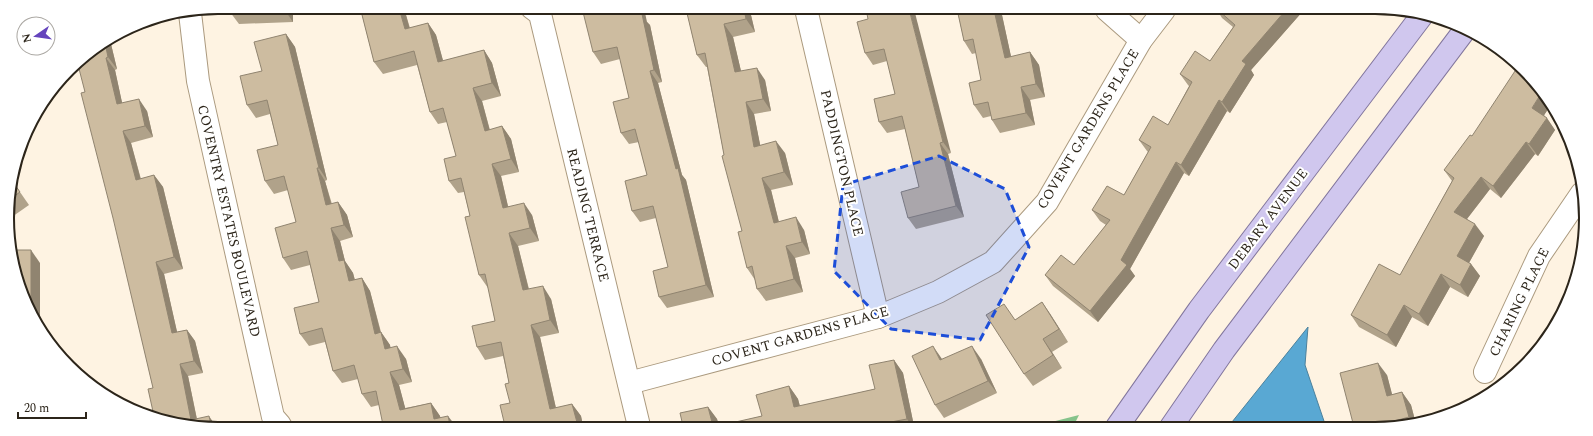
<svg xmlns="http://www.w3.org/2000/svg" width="1593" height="436" viewBox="0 0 1593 436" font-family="Spectral,serif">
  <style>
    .forest { fill: #86c38b }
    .water { fill: #59a8d3; stroke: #4c819c }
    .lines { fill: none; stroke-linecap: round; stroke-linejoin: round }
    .minor-casing { stroke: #ab9a7f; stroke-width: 24 }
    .major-casing { stroke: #82769d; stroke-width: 24 }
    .minor { stroke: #fff; stroke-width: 22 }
    .major { stroke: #d0c7ee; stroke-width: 22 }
    .wall { fill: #b0a28a }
    .shaded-wall { fill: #908470 }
    .building { fill: #cdbca0; stroke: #908470 }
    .marked { fill: #1d4ed8; fill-opacity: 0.2; stroke: #1d4ed8; stroke-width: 3; stroke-dasharray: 8 5; stroke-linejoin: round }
    .labels { text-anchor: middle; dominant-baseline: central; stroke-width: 4; stroke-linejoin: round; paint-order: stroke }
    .street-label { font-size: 14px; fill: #2c251a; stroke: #fff }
    .rim { fill: none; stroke: #2c251a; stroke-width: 2 }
  </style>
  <rect width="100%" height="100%" fill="#fef3e2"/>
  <path class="forest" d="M1079,415l-6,12h-41z"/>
  <path class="water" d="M1308,327l-3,38 21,62h-94v-5z"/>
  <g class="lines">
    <defs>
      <g id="minor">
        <path d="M532,8l8,6 99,412"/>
        <path d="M806,9l72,308"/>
        <path d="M1107,10l34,30"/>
        <path d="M190,13l8,68 75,336 7,8"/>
        <path d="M1485,372l54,-116 43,-63"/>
        <path d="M629,383l249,-66 60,-25 55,-30 54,-60 94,-162 23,-30"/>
      </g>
      <g id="major">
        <path d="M1117,427l82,-117 224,-296"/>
        <path d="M1171,427l53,-77 240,-319"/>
      </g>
    </defs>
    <use href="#minor" class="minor-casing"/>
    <use href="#major" class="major-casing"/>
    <use href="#minor" class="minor"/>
    <use href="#major" class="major"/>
  </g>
  <g class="wall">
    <path d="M293,7v15l-54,2 -9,-12z"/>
    <path d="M360,7l44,1 6,20 18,-5 8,12 7,26 41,-11 8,13 9,33 -19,5 8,29 12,-4 9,13 8,33 -18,4 7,30 24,9 7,26 -21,5 11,43 22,10 8,34 -19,4 16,71 16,-4 9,12 2,10h-78l5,-23 -1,-20 -6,-27 -18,4 -8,-13 18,-26 -7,-34v1l-9,-13 -9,-59 -6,-24 -6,1 -9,-12 7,-25 -9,-34 -9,2 -8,-12 -13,-47 -34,9 -9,-12z"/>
    <path d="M686,9h63l1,2 5,21 -22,5 8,34 24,9 6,31 -17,3 6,31 25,8 8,32 -22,5 8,32 25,8 6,24 -15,4 8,34 -37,9 -9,-12 -2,-9 -8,-12 -5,-37 -18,-76 -17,-88h-1l-9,-12z"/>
    <path d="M957,9l58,1 1,2 -14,3 9,42 19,-5 9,13 6,32 -15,3 5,25 -35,8 -8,-13 -1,-4 -8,2 -9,-13 7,-25 -5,-27 -4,1 -8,-13z"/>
    <path d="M1217,10l86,1 -52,59 3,5 -24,38 -3,-2 -38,65 -5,-3 -54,96 5,7 -37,46 -45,-36 -8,-11 29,-10 32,-40 -6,-4 -8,-11 32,-15 24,-43 -1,-1 -8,-11 29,-15 21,-39 -1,-1 -8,-11 30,-13 23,-34 -11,-9z"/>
    <path d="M868,19l83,134 -3,1 16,63 -48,12 -8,-11 11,-31 -14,-58 -18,4 -8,-11 16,-28 -8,-33 -14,4 -8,-12z"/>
    <path d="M647,22l3,3 12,57 -4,1 24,92 4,5 28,117 -47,11 -8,-11 9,-30 -12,-49 -16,4 -8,-11 15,-36 -8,-33 -10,2 -8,-11 8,-35 -9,-39 -19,5 -8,-12z"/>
    <path d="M130,28l1,5 -17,4z"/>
    <path d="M286,34l9,13 32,133 -2,1 7,23 6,-2 9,13 6,22 -13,4 5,20 8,12 2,7 7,-2 8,13 11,41 9,13v3l16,11 6,23 -13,3 6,23 26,-5 9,13v1l15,8 -76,-20 -8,2 -9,-13 -4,-15 -16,4 -9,-12 -8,-29 -16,4 -9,-12 19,-32 -9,-37 -19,5 -8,-12 13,-36 -8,-32 -14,4 -9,-13 13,-36 -8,-31 -14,4 -9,-13 15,-34z"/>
    <path d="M110,40l7,29 -2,1 7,33 25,8 6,26 -22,6 10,36 13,-4 9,12 20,82 -19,5 13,58 10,-2 8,11 8,32 -15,3 9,43 -20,6 -24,-37 -68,-296 -6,-32z"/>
    <path d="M1550,101l2,2 -8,12 11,15 -17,26 -3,-2 -34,44 -11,-9 -23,30 17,17 -15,27 2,1 9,12 -12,21 -18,-10 -22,39 -16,-9 -16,30 -37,-20 -8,-12 49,-40 52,-94 -8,-11z"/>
    <path d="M13,182l16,23 -20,14 -2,-15z"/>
    <path d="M1042,302l26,40 -16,10 10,16 -29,18 -9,-12 -9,-54z"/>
    <path d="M942,359h39l16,34 -53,25 -9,-13z"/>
    <path d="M894,360l9,13 11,53h-231l25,-19 9,12 2,7 43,-10 27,-30 9,13 2,7 75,-17z"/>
    <path d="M1387,375l5,20 10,-3 9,13 5,19 -14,3h-48z"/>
  </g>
  <g class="shaded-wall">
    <path d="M284,7h9v15l-9,-13z"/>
    <path d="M399,8h5l9,33 -8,-12z"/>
    <path d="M639,8h5l3,14 3,3 12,57 -8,-12z"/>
    <path d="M744,9h5l1,2 5,21 -9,-13z"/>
    <path d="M909,9h5l37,144 -8,-11z"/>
    <path d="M994,10h4l4,5 12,55 -9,-12z"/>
    <path d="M1285,11h18l-52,59 3,5 -24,38 -8,-11 20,-41z"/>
    <path d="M428,23l8,12 11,40 -9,-13z"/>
    <path d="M724,24l9,13 11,47 -9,-12z"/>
    <path d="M130,28l1,5 -3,-4z"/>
    <path d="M286,34l9,13 32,133 -8,-12z"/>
    <path d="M110,40l7,29 -9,-12 -3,-14z"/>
    <path d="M484,50l8,13 9,33 -9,-13z"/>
    <path d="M1030,52l9,13 6,32 -9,-13z"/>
    <path d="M106,58l9,12 10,46 -8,-12z"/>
    <path d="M757,68l8,12 6,31 -8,-12z"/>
    <path d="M650,71l8,12 24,92 4,5 28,117 -8,-12z"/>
    <path d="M1021,87l9,13 5,25 -9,-12z"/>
    <path d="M473,88l9,13 11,42 -8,-12z"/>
    <path d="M1542,92l8,9 2,2 -11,17 -9,-12z"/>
    <path d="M139,99l8,12 6,26 -8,-11z"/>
    <path d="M1219,100l8,11 -38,65 -8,-11z"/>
    <path d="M746,102l8,12 9,45 -9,-12z"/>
    <path d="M1547,118l8,12 -17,26 -9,-12z"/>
    <path d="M502,126l9,13 8,33 -8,-13z"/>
    <path d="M123,131l8,12 13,49 -8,-12z"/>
    <path d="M776,141l9,12 8,32 -9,-13z"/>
    <path d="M1526,142l9,12 -34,44 -8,-12z"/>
    <path d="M940,143l8,11 16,63 -8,-11z"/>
    <path d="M1176,162l8,11 -54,96 5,7 -37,46 -8,-11 31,-51z"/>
    <path d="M492,164l9,12 10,44 -8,-12z"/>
    <path d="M317,168l8,13 10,37 -9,-13z"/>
    <path d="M154,175l9,12 20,82 -9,-12z"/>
    <path d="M1481,177l9,12 -27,35 -9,-12z"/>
    <path d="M762,178l9,12 11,45 -8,-12z"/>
    <path d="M338,202l9,13 6,22 -9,-12z"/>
    <path d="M524,203l8,12 7,26 -9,-13z"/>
    <path d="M796,217l8,13 6,24 -8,-12z"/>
    <path d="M1475,224l9,12 -18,32 -9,-12z"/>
    <path d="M331,228l9,13 5,20 8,12 5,20 -9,-12 -10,-20z"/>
    <path d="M509,233l9,13 14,57 -9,-13z"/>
    <path d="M786,246l9,12 8,34 -9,-13z"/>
    <path d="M31,250l9,13v61l-9,-18z"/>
    <path d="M156,262l8,12 16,71 -8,-12z"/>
    <path d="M1471,264l9,12 -12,21 -8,-12z"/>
    <path d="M1441,274l9,13 -22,39 -9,-12z"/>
    <path d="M362,278l8,13 14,55 -9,-12z"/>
    <path d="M543,286l8,13 8,34 -9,-13z"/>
    <path d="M1042,302l9,13 17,27 -9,-13z"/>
    <path d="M1404,305l8,12 -16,30 -9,-12z"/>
    <path d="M531,325l9,12 19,85 -9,-13z"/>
    <path d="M187,330l8,11 8,32 -9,-12z"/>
    <path d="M381,332l9,13 4,17 -9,-13z"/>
    <path d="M1043,339l9,13 10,16 -9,-13z"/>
    <path d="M397,346l9,13 6,23 -9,-13z"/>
    <path d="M933,346l9,13 7,14 -9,-13z"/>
    <path d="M972,346l9,13 16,34 -9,-12z"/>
    <path d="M894,360l9,13 11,53h-2l-5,-7z"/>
    <path d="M1378,363l9,12 9,34 -9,-13z"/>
    <path d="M180,364l8,12 10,49 -7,-5z"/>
    <path d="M390,372l9,13 10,37 -9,-12z"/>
    <path d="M789,386l9,13 5,20 -9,-12z"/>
    <path d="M1402,392l9,13 5,19h-3l-4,-7z"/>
    <path d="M431,403l9,13 2,9 -8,-6z"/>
    <path d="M572,404l9,12 2,10h-5z"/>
    <path d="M708,407l9,12 2,7h-6z"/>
    <path d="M209,416l6,9h-4z"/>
    <path d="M448,416l7,9h-5z"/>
  </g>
  <g class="building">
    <path d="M230,7h54v2l-54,3z"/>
    <path d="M360,7l39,1 6,21 23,-6 10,39 46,-12 8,33 -19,5 12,43 17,-5 9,33 -19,5 11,44 21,-5 6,25 -21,5 14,57 20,-4 7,34 -19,5 19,84 22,-5 6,22h-73l-5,-21 10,-2 -5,-19 4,-1 -8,-41 -24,5 -5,-21 23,-5 -10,-47 -6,1 -14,-58 5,-1 -9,-38 -12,3 -5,-22 12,-3 -13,-48 -13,4 -16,-61 -40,11z"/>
    <path d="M582,8h57l1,6h2l12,56 -4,1 26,98 2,-1 28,117 -47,12 -6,-26 15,-4 -15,-61 -21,5 -7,-30 22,-6 -12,-46 -14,4 -8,-31 16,-4 -12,-51 -24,5z"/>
    <path d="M686,9h58l2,10 -22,5 11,48 22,-4 6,31 -17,3 8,45 22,-6 8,31 -22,6 12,45 22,-6 6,25 -16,4 8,33 -37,10 -5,-23 -5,2 -9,-36 4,-1 -20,-75 2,-1 -19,-102 -8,2z"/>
    <path d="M866,9h43l34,133 -3,1 16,63 -48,12 -7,-26 18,-5 -17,-71 -23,6 -5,-23 21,-5 -11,-45 -19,4 -8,-31 11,-3z"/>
    <path d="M957,9l37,1 11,48 25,-6 6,32 -15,3 5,26 -34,7 -4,-18 -14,3 -5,-22 12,-3 -8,-41 -9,2z"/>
    <path d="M1218,10l67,1 -43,50 4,3 -24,38 -3,-2 -38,65 -5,-3 -55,98 6,5 -37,46 -45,-36 16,-20 13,10 36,-45 -18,-10 15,-24 17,9 27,-48 -12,-7 14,-24 15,9 24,-43 -12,-8 15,-23 15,10 25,-36z"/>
    <path d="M286,34l33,134h-2l9,37 12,-3 6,23 -13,3 8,33 5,-1 5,21 13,-3 13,56 6,-2 4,17 12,-3 6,23 -13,3 10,38 31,-7 3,16 14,-3 2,9h-67l-7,-34 -14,3 -8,-29 -21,6 -11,-43 -22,6 -6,-26 25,-6 -12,-51 -24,7 -8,-30 21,-6 -12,-46 -19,5 -8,-31 21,-5 -11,-45 -20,5 -7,-29 22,-5 -8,-29z"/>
    <path d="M105,43l3,14 -2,1 11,46 22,-5 6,27 -22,5 13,49 18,-5 20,82 -18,5 16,71 15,-3 7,31 -14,3 11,56 18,-4 2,9h-34l-23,-9 -6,-27 5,-1 -40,-170 -32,-125 4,-1 -8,-31 2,-1z"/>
    <path d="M1517,68l25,24 -10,16 15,10 -18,26 -3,-2 -33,44 -12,-9 -27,35 21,12 -18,32 14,8 -11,21 -19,-11 -22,40 -15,-9 -17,30 -36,-20 28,-51 21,11 54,-97 -10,-8 26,-35 2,1z"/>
    <path d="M13,182l7,10 -11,8z"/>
    <path d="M12,250h19v56l-17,-33z"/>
    <path d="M1579,266l-3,10 -2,-1z"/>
    <path d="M1042,302l17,27 -16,10 10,16 -29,19 -38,-59 18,-11 11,16z"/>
    <path d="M933,346l7,14 32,-14 16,35 -53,24 -23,-49z"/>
    <path d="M894,360l13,59 -16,3 1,4h-45v-2l-10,2h-119l44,-10 -6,-21 33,-9 5,21 81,-18 -6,-24z"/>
    <path d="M1378,363l9,33 15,-4 7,25 -37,10h-18l-14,-54z"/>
    <path d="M708,407l5,19h-30l-3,-13z"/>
  </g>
  <path class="marked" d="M939,156l66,33 24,58 -49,93 -89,-11 -57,-58 9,-86z"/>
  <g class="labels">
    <g class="street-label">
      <text transform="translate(1088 129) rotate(-59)">COVENT GARDENS PLACE</text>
      <text transform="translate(842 163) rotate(77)">PADDINGTON PLACE</text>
      <text transform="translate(588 215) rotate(76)">READING TERRACE</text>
      <text transform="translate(1268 219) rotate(-53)">DEBARY AVENUE</text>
      <text transform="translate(229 221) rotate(77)">COVENTRY ESTATES BOULEVARD</text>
      <text transform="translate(1519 302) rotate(-64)">CHARING PLACE</text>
      <text transform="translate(800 336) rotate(-16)">COVENT GARDENS PLACE</text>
    </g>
  </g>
  <path d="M0 0H1593V436H0ZM218 14H1375A204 204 0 0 1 1579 218V218A204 204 0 0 1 1375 422H218A204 204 0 0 1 14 218V218A204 204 0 0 1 218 14Z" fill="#fff" fill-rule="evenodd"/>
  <path class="rim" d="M218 14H1375A204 204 0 0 1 1579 218V218A204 204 0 0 1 1375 422H218A204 204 0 0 1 14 218V218A204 204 0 0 1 218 14Z"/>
  <g transform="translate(36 36) rotate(257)"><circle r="19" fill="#ffffff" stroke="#aba8a3"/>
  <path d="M0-3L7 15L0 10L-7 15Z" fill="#6544bd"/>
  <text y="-6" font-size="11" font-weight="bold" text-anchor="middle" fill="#2c251a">N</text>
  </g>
  <path d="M18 412v6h68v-6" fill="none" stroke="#2c251a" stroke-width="2"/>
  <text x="24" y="412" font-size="12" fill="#2c251a" stroke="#ffffff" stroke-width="3" paint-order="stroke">20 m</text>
</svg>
